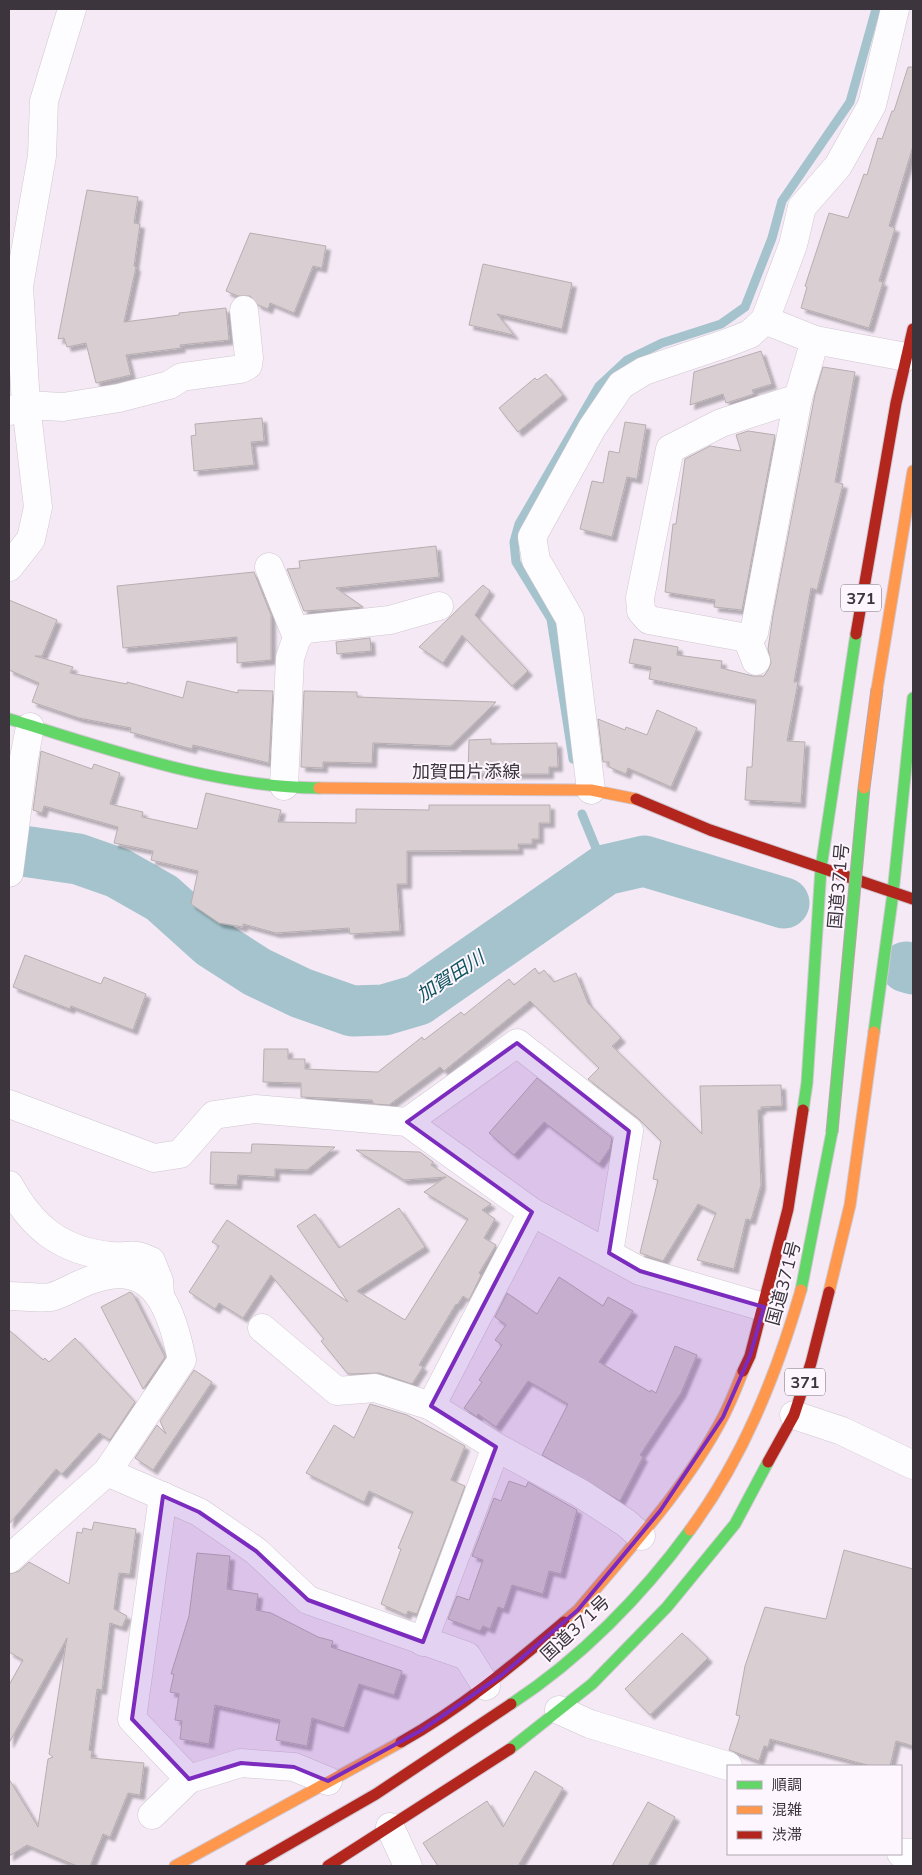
<svg xmlns="http://www.w3.org/2000/svg" width="922" height="1875" viewBox="0 0 922 1875" font-family="Mulish,'Noto Sans JP',sans-serif">
  <style>
    .lines { fill: none; stroke-linecap: round; stroke-linejoin: round }
    .stream { stroke: #a4c3cc; stroke-width: 9 }
    .river { stroke: #a4c3cc; stroke-width: 51 }
    .building { fill: #d9cfd2; stroke: #b7aeb0; filter: url(#shadow) }
    .street-casing { stroke: #d0c7d1; stroke-width: 29 }
    .fast-casing { stroke: #d0c7d1; stroke-width: 13 }
    .slow-casing { stroke: #d0c7d1; stroke-width: 13 }
    .jam-casing { stroke: #d0c7d1; stroke-width: 13 }
    .street { stroke: #fdfcfe; stroke-width: 28 }
    .fast { stroke: #63d668; stroke-width: 11 }
    .slow { stroke: #ff974d; stroke-width: 11 }
    .jam { stroke: #b3261e; stroke-width: 11 }
    .fast-bridge-casing { stroke: #bba5a9; stroke-width: 13; stroke-linecap: butt }
    .slow-bridge-casing { stroke: #bba5a9; stroke-width: 13; stroke-linecap: butt }
    .fast-bridge { stroke: #63d668; stroke-width: 11 }
    .slow-bridge { stroke: #ff974d; stroke-width: 11 }
    .marked { fill: #7b2cbf; fill-opacity: 0.2; stroke: #7b2cbf; stroke-width: 4; stroke-linejoin: round }
    .labels { text-anchor: middle; dominant-baseline: central; stroke-width: 4; stroke-linejoin: round; paint-order: stroke }
    .shield { fill: #fef6ff; stroke: #766f77; stroke-width: 1 }
    .shield-label { font-size: 16px; font-weight: bold; fill: #3c353d }
    .street-label { font-size: 18px; fill: #3c353d; stroke: #fef6ff }
    .water-label { font-size: 19px; font-style: italic; fill: #0f555e; stroke: #fef6ff }
  </style>
  <defs>
    <filter id="shadow"><feDropShadow dx="4.5" dy="4.5" stdDeviation="1" flood-color="#0004"/></filter>
  </defs>
  <rect width="100%" height="100%" fill="#f4e9f5"/>
  <g class="lines">
    <g class="stream">
      <path d="M573,759l-22,-140 -35,-57 -2,-20 5,-18 80,-138 28,-26 35,-17 59,-19 24,-17 27,-69 10,-37 68,-99 26,-93"/>
      <path d="M582,814l23,56"/>
    </g>
    <g class="river">
      <path d="M9,849l69,10 40,14 44,25 50,45 45,29 44,21 51,18 32,-1 34,-10 187,-130 39,-9 140,42"/>
      <path d="M906,967l7,2"/>
    </g>
  </g>
  <g class="building">
    <path d="M908,67h5v79l-24,80 6,2 -16,53 4,1 -14,46 -68,-20 6,-21 -2,-1 24,-73 19,5 16,-44 3,1 11,-37 4,1 10,-28h2z"/>
    <path d="M87,190l51,7 -4,26 6,1 -6,42 2,1 -12,55 55,-7v-2l47,-5 3,32 -49,5 1,3 -55,7 5,20 -35,8 -10,-40 -19,4 -3,-9 -6,1z"/>
    <path d="M250,233l76,13 -4,22 -9,-2 -19,47 -24,-10 -2,6 -10,-4 -8,-9h-12l-12,-5z"/>
    <path d="M483,264l89,19 -10,46 -65,-15 17,21 -45,-10z"/>
    <path d="M761,351l11,33 -20,6 2,4 -28,9 -3,-9 -33,11 4,-33z"/>
    <path d="M823,367l32,5 -20,110 8,2 -26,106 -6,-2 -17,94h4l-11,59 18,1 -4,61 -56,-3 2,-33h5l4,-67 -107,-21 2,-12 -22,-4 5,-24 44,8 -1,8 45,6 -1,7 32,8h11l4,-6 3,-7 -3,-14 5,-34 42,-221z"/>
    <path d="M546,374l17,21 -45,37 -19,-24 36,-30 2,2z"/>
    <path d="M262,418l2,23 -13,1 3,23 -60,6 -3,-35 5,-1 -1,-11z"/>
    <path d="M625,422l21,3 -9,54 -10,-2 -15,60 -32,-8 12,-48 11,2 6,-32 10,2z"/>
    <path d="M748,431l27,4 -33,175 -28,-3 1,-7 -50,-8 8,-68h3l9,-65 25,-13 31,5 -5,-16z"/>
    <path d="M436,546l3,31 -103,11 27,19 -59,4 -17,-42 13,-1 -1,-7z"/>
    <path d="M254,572l17,43v45l-34,3v-26l-114,11 -6,-62z"/>
    <path d="M483,585l7,6 -15,24 53,56 -16,15 -50,-51 -19,28 -24,-16z"/>
    <path d="M9,600l48,20 -15,36h-7l38,11 -3,6 57,11v-2l56,16 4,-17 51,12v-3l35,1 -4,72 -76,-18 -1,4 -62,-17 1,-4 -52,-10 -47,-16 7,-19 -30,-13z"/>
    <path d="M370,638l1,13 -34,3 -1,-12z"/>
    <path d="M304,691l53,1v5l139,5 -45,44 -78,-3 -1,20 -49,-1v6l-22,-1z"/>
    <path d="M657,710l40,18 -26,59 -43,-19 -2,6 -17,-7v-5h-6l-5,-43 27,11 1,-3 21,8z"/>
    <path d="M491,739v5l66,-1 1,24h-9v7h-81l1,-34z"/>
    <path d="M41,751l51,18 2,-5 26,9 -10,31 33,8 -1,5 55,12 9,-36 75,17 -3,12 78,1v-14l73,1v-5h121v18h-11v16h-7v5h-14l1,6 -112,1v33h-10l3,47 -50,3 -1,-6 -73,5 -33,-9v3l-24,-4 -28,-19 7,-33 -47,-11 2,-9 -39,-8 4,-16 -74,-21 -2,7 -9,-3z"/>
    <path d="M25,955l76,29 3,-7 42,17 -13,36 -62,-24 -1,3 -57,-22z"/>
    <path d="M535,968l4,6 5,-4 10,12 22,-9 12,30 33,35 -9,8 90,88 -2,-48 81,-1 1,21 -21,1v3h-3l3,75 -10,35 -5,-1 -12,50 -37,-9 19,-47 -18,-9 -35,57 -23,-8 18,-73 -5,-1 8,-38 -22,-22 -51,-40 11,-11 -69,-67 -86,70 -4,-4 -51,38 -15,-1 -2,-4 -71,-3v-14l-38,-1 1,-33h24v10h17v10l73,3 44,-35 2,3 37,-28 3,3 45,-36 5,6z"/>
    <path d="M537,1078l75,60 -2,10 -11,16 -55,-42 -30,33 -25,-22z"/>
    <path d="M252,1144h7l76,3 -28,23 -32,-1v8l-37,-2 -1,10 -27,-1 1,-32 40,1z"/>
    <path d="M356,1150l64,2 13,10 -2,3 60,39 -9,6 13,9 -11,19 12,7 -17,28 2,2 -12,25 -6,-4 -6,9 -1,-1 -37,61 4,2 -11,17 -33,-11 -31,1 -27,-33 3,-2 -53,-64 -28,43 -24,-15 -4,6 -26,-17 30,-46 -7,-4 15,-22 121,82 -51,-76 18,-12 24,34 60,-40 26,39 -68,44 48,29 63,-101 -44,-27 22,-15 -42,3z"/>
    <path d="M559,1277l44,29 5,-9 25,14 -34,51 51,30 1,-2 5,3 19,-47 22,9 -16,38 -41,62 3,2 -23,44 -78,-46 26,-51 -40,-23 -32,46 -18,-13 -1,3 -13,-9 18,-26 -3,-2 23,-35 -7,-5 11,-15 -11,-8 12,-24 30,21z"/>
    <path d="M130,1292l3,2 32,63 -22,32 -42,-82z"/>
    <path d="M9,1330l34,30 2,-2 4,4 26,-24 60,64 -25,38 -11,-7 -37,41 -6,-5 -47,55z"/>
    <path d="M194,1370l18,12 -59,88 -18,-12 22,-33 9,9 -6,-13z"/>
    <path d="M370,1404l37,11 58,31 -14,34 14,6 -48,128 -9,-3 -2,4 -25,-11 20,-55 -3,-1 15,-36 -44,-21 -5,11 -58,-29 28,-48 20,13z"/>
    <path d="M509,1481l17,6 2,-5 49,28 -16,64 -12,-3 -6,23 -31,-9 -8,24 -6,-2 -8,22 -7,-3 -3,5 -32,-12 9,-23 12,4 14,-40 -11,-4 22,-58 7,3z"/>
    <path d="M94,1522l42,7 -6,45 -11,-1 -5,36 13,7 -5,11 -12,-4 -8,67 -5,-1 -8,61 3,1 -1,7 53,5 -4,32 -12,-2 -18,44 -7,-3 -13,32h-13l-50,-21 -18,11v-77l29,48 10,-68 5,-2 -4,-3 18,-116 -58,105v-58l14,-25 -14,-8v-78l10,-3 10,-9 40,22 8,-52 5,1 1,-5 9,2z"/>
    <path d="M844,1550l69,19v177l-17,-5 -6,25h-19l-101,-27 -2,8 -4,-1 -5,15 -30,-11 11,-34 -4,-1 9,-49 20,-59 61,12z"/>
    <path d="M197,1553l33,3 -3,33 31,5 -2,16 15,3 47,24 15,4 -2,6 71,24 -8,24 -35,-11 -15,44 -32,-10 -5,28 -31,-6 4,-20 -65,-15 -6,39 -29,-5 2,-18 -7,-1 4,-26 -9,-2 4,-18h-3l18,-58z"/>
    <path d="M682,1633l26,25 -58,57 -25,-26z"/>
    <path d="M535,1771l28,17 -45,78h-80l-15,-23 64,-42 16,26z"/>
    <path d="M648,1802l27,15 -27,49h-36z"/>
  </g>
  <g class="lines">
    <defs>
      <g id="street">
        <path d="M765,320l50,20 91,17"/>
        <path d="M10,411l16,-6 37,2 56,-9 50,-13 13,-8 59,-8 7,-4 1,-7 -5,-48"/>
        <path d="M9,567l22,-28 7,-32 -12,-102 -7,-119 23,-130 2,-55 28,-92"/>
        <path d="M269,567l28,70 -7,21 -6,128"/>
        <path d="M297,637l9,-8 84,-9 49,-14"/>
        <path d="M747,638l-98,-18 -8,-9 -1,-13 30,-149 51,-26 77,-25"/>
        <path d="M756,661l-9,-23 7,-5 44,-235 17,-58"/>
        <path d="M591,790l-21,-171 -34,-59 -4,-23 60,-109 29,-43 23,-14 83,-28 23,-9 15,-14 28,-75 9,-38 36,-41 34,-61 23,-96"/>
        <path d="M9,873l15,-115 6,-31"/>
        <path d="M9,1104l145,54 26,-4 34,-39 41,-6 152,13 125,90 108,59 124,36"/>
        <path d="M407,1122l110,-79 112,88 -20,122"/>
        <path d="M9,1185c23,42 52,66 102,71 19,2 20,-5 40,5l8,20 1,15"/>
        <path d="M9,1296c13,0 30,3 42,1 15,-4 28,-14 43,-18 62,-21 78,33 88,81l-75,112 -98,87"/>
        <path d="M262,1328l75,63 38,-3 56,18 65,41 84,46 46,30 15,13"/>
        <path d="M431,1406l101,-194"/>
        <path d="M794,1415l48,16 71,34"/>
        <path d="M107,1472l92,40 57,39 52,49 159,56 19,30"/>
        <path d="M163,1496l-31,223 57,60"/>
        <path d="M423,1642l73,-195"/>
        <path d="M559,1710l31,14 138,42"/>
        <path d="M152,1815l37,-36 52,-16 53,4 34,14"/>
        <path d="M390,1827l18,39"/>
        <path d="M901,1853h12"/>
      </g>
      <g id="fast">
        <path d="M9,719c101,30 203,68 310,69"/>
        <path d="M874,1032l19,-139 20,-195"/>
        <path d="M803,1110l4,-27 14,-215 35,-234"/>
        <path d="M801,1290l31,-158"/>
        <path d="M511,1704c69,-45 131,-108 179,-174"/>
        <path d="M510,1749l82,-65 75,-77 68,-83 33,-62"/>
      </g>
      <g id="slow">
        <path d="M877,689l36,-218"/>
        <path d="M319,788l272,2 45,9"/>
        <path d="M829,1292l21,-87 24,-173"/>
        <path d="M690,1530c53,-72 86,-154 111,-240"/>
        <path d="M564,1622l14,-12c51,-61 108,-122 145,-193 8,-15 14,-31 20,-46"/>
        <path d="M175,1866l226,-124"/>
      </g>
      <g id="jam">
        <path d="M856,634l40,-231 17,-74"/>
        <path d="M636,799l74,31 203,69"/>
        <path d="M743,1371l7,-15 38,-147 15,-99"/>
        <path d="M768,1462l26,-47 17,-52 18,-71"/>
        <path d="M401,1742c59,-33 111,-76 163,-120"/>
        <path d="M251,1866l125,-72 135,-90"/>
        <path d="M328,1866l182,-117"/>
      </g>
    </defs>
    <use href="#street" class="street-casing"/>
    <use href="#fast" class="fast-casing"/>
    <use href="#slow" class="slow-casing"/>
    <use href="#jam" class="jam-casing"/>
    <use href="#street" class="street"/>
    <use href="#fast" class="fast"/>
    <use href="#slow" class="slow"/>
    <use href="#jam" class="jam"/>
    <defs>
      <path id="fast-bridge" d="M832,1132l32,-344"/>
      <path id="slow-bridge" d="M864,788l13,-99"/>
    </defs>
    <use href="#fast-bridge" class="fast-bridge-casing"/>
    <use href="#slow-bridge" class="slow-bridge-casing"/>
    <use href="#fast-bridge" class="fast-bridge"/>
    <use href="#slow-bridge" class="slow-bridge"/>
  </g>
  <path class="marked" d="M517,1043l112,88 -20,122 31,18 124,36 -14,49 -27,61 -63,94 -82,99 -76,65 -80,55 -94,51 -34,-14 -53,-4 -52,16 -57,-60 31,-223 36,16 57,39 52,49 115,42 73,-195 -65,-41 101,-194 -125,-90z"/>
  <g class="labels">
    <g class="shield">
      <rect x="841" y="584.5" width="40" height="27" rx="4"/>
      <rect x="785" y="1368.5" width="40" height="27" rx="4"/>
    </g>
    <g class="shield-label">
      <text x="861" y="598">371</text>
      <text x="805" y="1382">371</text>
    </g>
    <g class="street-label">
      <text x="466" y="771">加賀田片添線</text>
      <text transform="translate(838 886) rotate(-85)">国道371号</text>
      <text transform="translate(783 1283) rotate(-75)">国道371号</text>
      <text transform="translate(575 1628) rotate(-43)">国道371号</text>
    </g>
    <g class="water-label">
      <text transform="translate(450 976) rotate(-33)">加賀田川</text>
    </g>
  </g>
  <rect width="922" height="1875" fill="none" stroke="#3c353d" stroke-width="20"/>
  <rect x="727" y="1765" width="175" height="90" fill="#fef6ff" stroke="#b0a9b1"/>
  <rect x="737" y="1781" width="25" height="8" fill="#63d668" stroke="#b0a9b1"/>
  <text x="772" y="1790" font-size="15" fill="#3c353d">順調</text>
  <rect x="737" y="1806" width="25" height="8" fill="#ff974d" stroke="#b0a9b1"/>
  <text x="772" y="1815" font-size="15" fill="#3c353d">混雑</text>
  <rect x="737" y="1831" width="25" height="8" fill="#b3261e" stroke="#b0a9b1"/>
  <text x="772" y="1840" font-size="15" fill="#3c353d">渋滞</text>
</svg>
